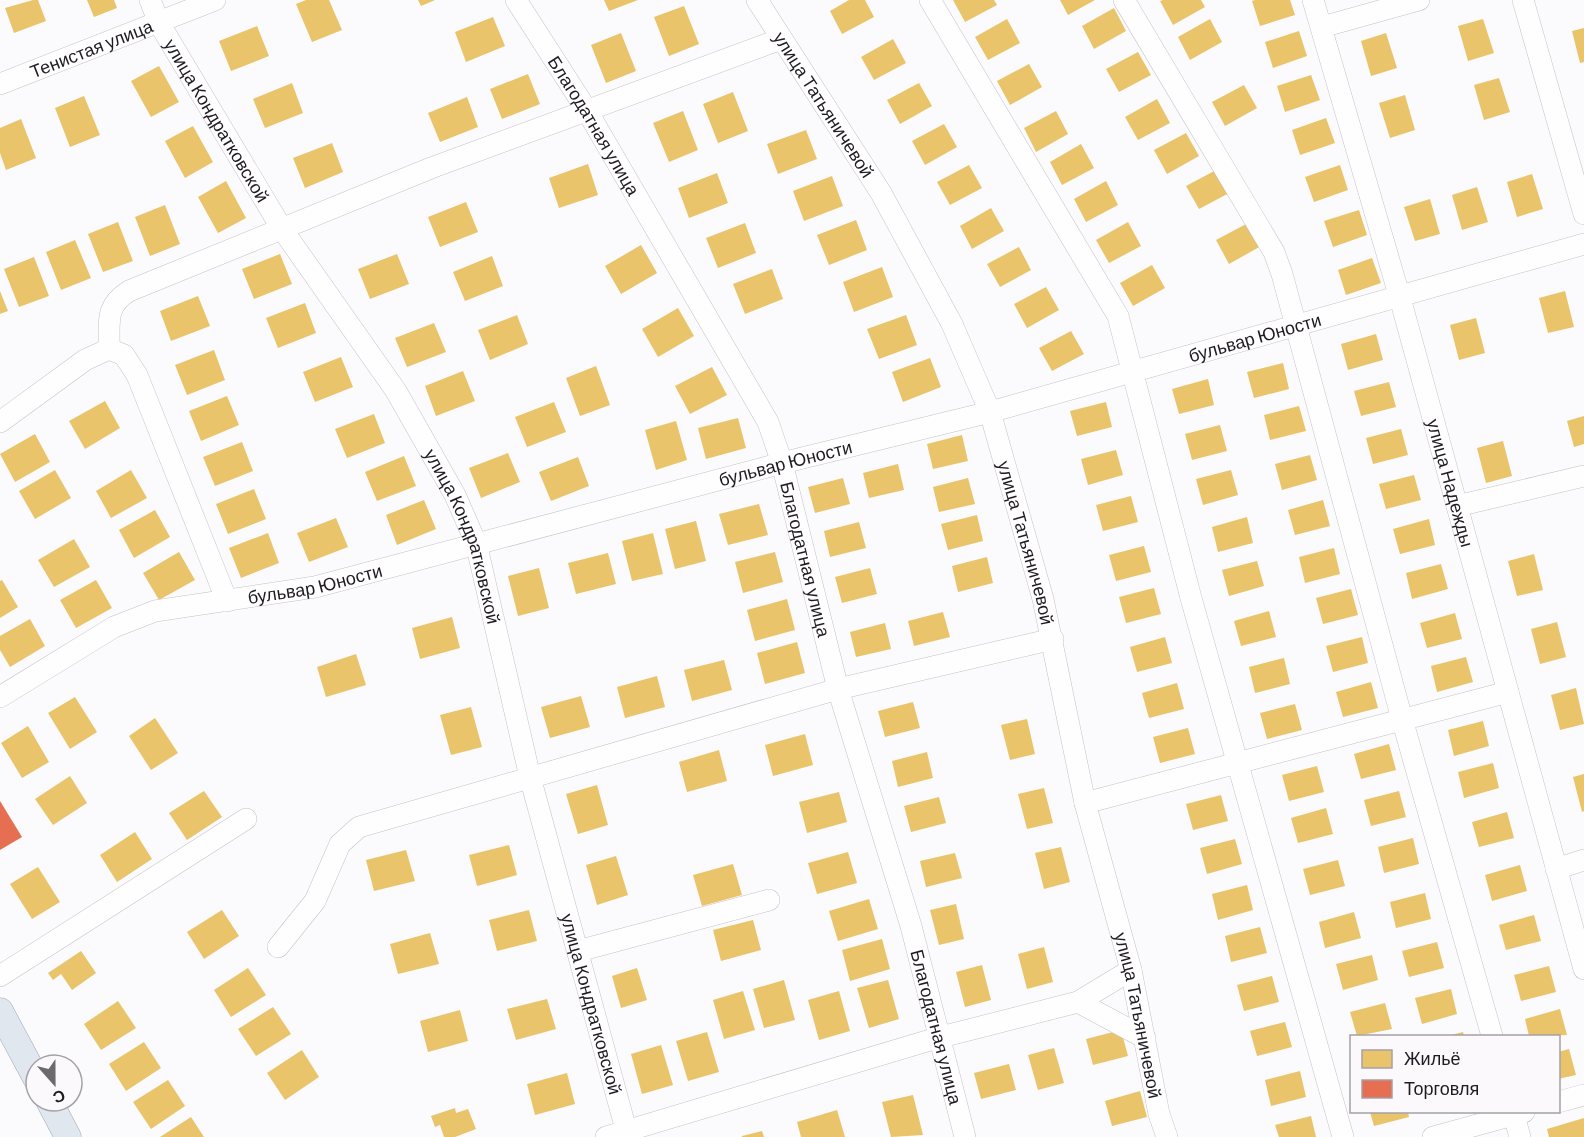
<svg xmlns="http://www.w3.org/2000/svg" width="1584" height="1137" viewBox="0 0 1584 1137" font-family="Barlow,sans-serif">
  <style>
    .homes { fill: #e9c46a }
    .shops { fill: #e76f51 }
    .lines { fill: none; stroke-linecap: round; stroke-linejoin: round }
    .minor-casing { stroke: #c5c2c7; stroke-width: 22 }
    .major-casing { stroke: #9fa9b7; stroke-width: 27 }
    .minor { stroke: #fefeff; stroke-width: 21 }
    .major { stroke: #e1e7ef; stroke-width: 26 }
    .labels { text-anchor: middle; dominant-baseline: central; stroke-width: 6; stroke-linejoin: round; paint-order: stroke }
    .street-label { font-size: 18px; fill: #201b23; stroke: #fcf9fd }
  </style>
  <rect width="100%" height="100%" fill="#fbfafc"/>
  <g class="homes">
    <path d="M33,0h5l8,21 -32,12 -9,-25z"/>
    <path d="M87,0h27l3,8 -23,9z"/>
    <path d="M306,0h23l13,30 -30,12 -16,-38z"/>
    <path d="M418,0h17l-14,6z"/>
    <path d="M604,0h34l-29,11z"/>
    <path d="M849,0h16l9,17 -32,17 -12,-23z"/>
    <path d="M953,0h41l3,5 -32,17z"/>
    <path d="M1060,0h35l-27,15z"/>
    <path d="M1163,0h38l4,7 -32,18 -13,-24z"/>
    <path d="M1255,0h35l5,15 -35,11 -8,-25z"/>
    <path d="M684,6l15,38 -30,12 -15,-39z"/>
    <path d="M1114,8l12,23 -32,18 -12,-23z"/>
    <path d="M493,17l12,29 -39,16 -11,-30z"/>
    <path d="M1007,19l13,24 -32,17 -13,-23z"/>
    <path d="M1210,19l12,23 -32,18 -12,-23z"/>
    <path d="M1483,19l11,34 -26,8 -10,-35z"/>
    <path d="M257,26l12,30 -38,15 -12,-30z"/>
    <path d="M1584,28v34l-4,1 -8,-32z"/>
    <path d="M1299,31l8,25 -34,12 -8,-26z"/>
    <path d="M621,33l15,38 -30,12 -15,-38z"/>
    <path d="M1386,33l11,35 -26,8 -10,-35z"/>
    <path d="M893,39l13,24 -32,17 -13,-23z"/>
    <path d="M1138,52l13,23 -32,17 -13,-23z"/>
    <path d="M1029,64l13,23 -32,18 -13,-24z"/>
    <path d="M159,66l20,36 -28,15 -20,-36z"/>
    <path d="M528,74l12,30 -38,15 -12,-30z"/>
    <path d="M1311,75l9,25 -35,12 -8,-26z"/>
    <path d="M1499,78l11,34 -26,8 -10,-35z"/>
    <path d="M292,83l11,30 -38,15 -12,-29z"/>
    <path d="M919,83l13,23 -32,18 -13,-24z"/>
    <path d="M1244,85l13,23 -32,18 -13,-24z"/>
    <path d="M733,92l15,39 -30,12 -15,-39z"/>
    <path d="M1405,95l10,35 -25,8 -11,-35z"/>
    <path d="M84,96l16,39 -30,12 -15,-39z"/>
    <path d="M467,97l11,30 -38,15 -12,-29z"/>
    <path d="M1157,99l13,24 -32,17 -13,-23z"/>
    <path d="M683,111l15,39 -29,12 -16,-39z"/>
    <path d="M1056,111l12,23 -32,18 -12,-24z"/>
    <path d="M1326,118l9,25 -35,12 -8,-25z"/>
    <path d="M21,119l15,39 -30,12 -6,-17v-25z"/>
    <path d="M944,124l13,23 -32,18 -13,-24z"/>
    <path d="M193,126l20,36 -28,16 -20,-37z"/>
    <path d="M806,130l11,29 -39,15 -11,-30z"/>
    <path d="M1186,133l13,23 -32,18 -13,-24z"/>
    <path d="M332,143l11,29 -38,16 -12,-30z"/>
    <path d="M1081,144l13,24 -32,17 -12,-23z"/>
    <path d="M588,164l10,31 -39,13 -10,-30z"/>
    <path d="M969,165l13,23 -32,17 -13,-23z"/>
    <path d="M1340,165l8,25 -34,12 -9,-25z"/>
    <path d="M1218,169l13,23 -32,17 -13,-23z"/>
    <path d="M717,173l11,30 -39,15 -11,-30z"/>
    <path d="M1532,174l11,35 -26,8 -10,-35z"/>
    <path d="M832,176l11,30 -39,15 -11,-30z"/>
    <path d="M226,181l20,37 -28,15 -20,-36z"/>
    <path d="M1106,181l12,24 -32,17 -12,-23z"/>
    <path d="M1477,187l11,35 -26,8 -10,-35z"/>
    <path d="M1430,199l10,35 -25,7 -11,-34z"/>
    <path d="M466,202l12,30 -38,15 -12,-30z"/>
    <path d="M165,205l15,39 -30,12 -15,-39z"/>
    <path d="M991,208l13,23 -32,18 -12,-23z"/>
    <path d="M1359,210l8,25 -34,12 -9,-26z"/>
    <path d="M856,220l11,30 -38,15 -12,-30z"/>
    <path d="M118,222l15,39 -30,11 -15,-38z"/>
    <path d="M1128,222l13,24 -32,17 -13,-23z"/>
    <path d="M745,223l11,30 -38,15 -12,-30z"/>
    <path d="M1248,223l13,23 -32,18 -13,-24z"/>
    <path d="M75,240l16,38 -30,12 -15,-38z"/>
    <path d="M641,245l16,28 -36,21 -16,-28z"/>
    <path d="M1019,247l12,23 -31,17 -13,-23z"/>
    <path d="M280,254l12,30 -38,15 -12,-30z"/>
    <path d="M397,254l12,30 -39,15 -12,-30z"/>
    <path d="M492,256l11,30 -38,15 -12,-29z"/>
    <path d="M34,257l15,39 -30,11 -15,-38z"/>
    <path d="M1372,258l9,25 -35,12 -8,-25z"/>
    <path d="M1152,265l13,23 -32,18 -13,-23z"/>
    <path d="M882,267l11,30 -39,15 -11,-30z"/>
    <path d="M772,269l11,30 -38,15 -12,-30z"/>
    <path d="M1046,287l13,23 -32,18 -13,-24z"/>
    <path d="M0,291l8,20 -8,3z"/>
    <path d="M1565,291l9,36 -26,6 -9,-35z"/>
    <path d="M198,296l12,30 -39,15 -11,-30z"/>
    <path d="M305,303l11,30 -38,15 -12,-30z"/>
    <path d="M678,308l16,28 -36,21 -16,-28z"/>
    <path d="M517,315l11,29 -38,16 -12,-30z"/>
    <path d="M906,315l11,30 -38,14 -12,-30z"/>
    <path d="M1476,318l9,35 -26,7 -9,-35z"/>
    <path d="M434,323l12,29 -39,15 -12,-29z"/>
    <path d="M1071,331l13,23 -32,17 -13,-23z"/>
    <path d="M1376,334l7,26 -35,10 -7,-26z"/>
    <path d="M214,350l11,30 -38,15 -12,-30z"/>
    <path d="M341,357l12,30 -38,15 -12,-30z"/>
    <path d="M930,358l11,29 -38,15 -11,-30z"/>
    <path d="M1283,363l6,26 -35,9 -7,-26z"/>
    <path d="M596,366l14,39 -30,11 -14,-38z"/>
    <path d="M712,367l15,28 -37,19 -15,-28z"/>
    <path d="M463,371l12,30 -39,15 -11,-30z"/>
    <path d="M1208,379l6,26 -35,9 -7,-25z"/>
    <path d="M1389,382l7,25 -35,9 -7,-25z"/>
    <path d="M227,396l12,29 -38,16 -12,-30z"/>
    <path d="M105,401l15,27 -35,21 -16,-28z"/>
    <path d="M554,402l12,30 -39,15 -12,-30z"/>
    <path d="M1106,402l6,25 -35,9 -7,-25z"/>
    <path d="M1299,406l7,25 -36,9 -6,-25z"/>
    <path d="M374,414l11,29 -38,15 -12,-29z"/>
    <path d="M1584,416v28l-10,3 -7,-26z"/>
    <path d="M738,418l8,30 -40,11 -8,-31z"/>
    <path d="M676,421l11,39 -31,10 -11,-40z"/>
    <path d="M1220,425l7,26 -35,9 -7,-26z"/>
    <path d="M1401,429l7,26 -35,9 -7,-26z"/>
    <path d="M35,434l15,28 -35,20 -15,-28z"/>
    <path d="M962,435l6,26 -35,8 -6,-25z"/>
    <path d="M1503,441l9,35 -26,7 -9,-35z"/>
    <path d="M242,442l11,29 -38,15 -12,-29z"/>
    <path d="M1116,450l7,25 -35,10 -7,-26z"/>
    <path d="M508,453l12,29 -39,16 -12,-30z"/>
    <path d="M1310,455l7,25 -35,10 -7,-26z"/>
    <path d="M404,456l12,30 -39,15 -12,-29z"/>
    <path d="M578,457l11,29 -38,15 -12,-29z"/>
    <path d="M898,464l6,26 -35,8 -6,-25z"/>
    <path d="M55,470l16,28 -36,21 -16,-28z"/>
    <path d="M131,470l16,28 -36,20 -15,-27z"/>
    <path d="M1231,470l7,25 -35,10 -7,-26z"/>
    <path d="M1414,475l7,25 -35,9 -7,-25z"/>
    <path d="M843,478l7,26 -35,9 -7,-26z"/>
    <path d="M968,478l7,26 -36,8 -6,-25z"/>
    <path d="M254,489l12,30 -38,15 -12,-30z"/>
    <path d="M1131,496l7,26 -35,9 -7,-26z"/>
    <path d="M424,500l12,29 -39,16 -11,-30z"/>
    <path d="M1323,500l7,26 -35,9 -7,-25z"/>
    <path d="M759,504l9,31 -40,10 -9,-31z"/>
    <path d="M155,510l15,27 -36,21 -15,-28z"/>
    <path d="M977,515l6,26 -35,9 -7,-26z"/>
    <path d="M1247,517l6,26 -35,9 -6,-25z"/>
    <path d="M336,518l12,29 -39,15 -12,-29z"/>
    <path d="M1429,519l6,26 -35,9 -7,-25z"/>
    <path d="M696,521l10,40 -31,8 -10,-40z"/>
    <path d="M859,522l7,26 -36,9 -6,-26z"/>
    <path d="M268,533l11,30 -38,15 -12,-30z"/>
    <path d="M653,533l10,41 -31,7 -10,-40z"/>
    <path d="M74,539l16,28 -36,20 -16,-27z"/>
    <path d="M1144,546l7,26 -35,9 -7,-26z"/>
    <path d="M1334,548l6,26 -35,9 -6,-26z"/>
    <path d="M179,552l16,28 -36,20 -16,-27z"/>
    <path d="M775,552l8,30 -40,11 -8,-31z"/>
    <path d="M608,553l8,31 -40,10 -8,-31z"/>
    <path d="M1534,554l9,36 -26,6 -9,-35z"/>
    <path d="M987,557l6,26 -35,9 -6,-26z"/>
    <path d="M1257,561l7,25 -35,10 -7,-26z"/>
    <path d="M1441,564l7,25 -36,10 -6,-26z"/>
    <path d="M539,568l10,40 -31,8 -10,-40z"/>
    <path d="M870,568l7,26 -35,9 -7,-26z"/>
    <path d="M2,580l16,27 -18,11v-37z"/>
    <path d="M96,580l16,28 -36,20 -16,-28z"/>
    <path d="M1154,588l7,26 -35,9 -7,-26z"/>
    <path d="M1351,589l7,26 -35,9 -7,-26z"/>
    <path d="M787,599l8,31 -40,11 -8,-31z"/>
    <path d="M1269,611l7,26 -35,9 -7,-25z"/>
    <path d="M943,612l7,25 -36,9 -6,-25z"/>
    <path d="M1455,613l7,26 -35,9 -7,-25z"/>
    <path d="M452,617l8,31 -40,11 -8,-31z"/>
    <path d="M30,619l15,27 -35,21 -10,-17v-14z"/>
    <path d="M1557,622l9,35 -26,7 -9,-35z"/>
    <path d="M885,623l6,26 -35,8 -6,-25z"/>
    <path d="M1165,637l7,26 -35,9 -7,-25z"/>
    <path d="M1362,637l6,26 -35,9 -7,-26z"/>
    <path d="M797,642l8,31 -40,11 -8,-31z"/>
    <path d="M356,654l10,31 -40,12 -9,-30z"/>
    <path d="M1466,657l7,25 -36,10 -6,-26z"/>
    <path d="M1284,658l6,26 -35,9 -6,-26z"/>
    <path d="M724,660l8,30 -40,11 -8,-31z"/>
    <path d="M657,676l8,31 -40,11 -8,-31z"/>
    <path d="M1371,682l7,26 -35,9 -7,-25z"/>
    <path d="M1177,683l7,26 -35,9 -7,-25z"/>
    <path d="M1576,688l8,36 -24,6 -9,-35z"/>
    <path d="M581,696l9,31 -40,11 -9,-31z"/>
    <path d="M75,697l22,35 -27,17 -22,-36z"/>
    <path d="M913,702l7,26 -35,9 -7,-26z"/>
    <path d="M1295,704l7,26 -35,9 -7,-26z"/>
    <path d="M471,707l11,40 -31,8 -11,-40z"/>
    <path d="M155,718l23,35 -27,17 -22,-34z"/>
    <path d="M1027,719l8,35 -25,6 -9,-35z"/>
    <path d="M1483,721l6,25 -35,10 -6,-26z"/>
    <path d="M28,726l21,36 -27,16 -21,-35z"/>
    <path d="M1188,728l7,26 -35,9 -7,-26z"/>
    <path d="M805,734l8,31 -40,11 -8,-31z"/>
    <path d="M1389,744l7,26 -35,9 -7,-25z"/>
    <path d="M719,750l8,31 -40,11 -8,-30z"/>
    <path d="M927,752l6,26 -35,9 -6,-26z"/>
    <path d="M1493,763l6,25 -35,10 -6,-26z"/>
    <path d="M1317,766l7,26 -35,9 -7,-26z"/>
    <path d="M1584,774v37l-2,1 -9,-35z"/>
    <path d="M70,776l17,27 -34,22 -18,-26z"/>
    <path d="M597,785l11,40 -30,9 -12,-40z"/>
    <path d="M1044,788l9,35 -26,6 -9,-35z"/>
    <path d="M204,791l18,26 -35,23 -18,-27z"/>
    <path d="M1399,791l7,26 -35,9 -7,-26z"/>
    <path d="M839,792l8,30 -40,11 -8,-31z"/>
    <path d="M1221,795l7,26 -35,9 -7,-26z"/>
    <path d="M939,797l7,26 -35,9 -7,-26z"/>
    <path d="M1326,808l7,26 -35,9 -7,-25z"/>
    <path d="M1507,812l7,26 -35,9 -7,-25z"/>
    <path d="M135,832l17,27 -35,23 -17,-27z"/>
    <path d="M1413,838l6,26 -35,9 -6,-26z"/>
    <path d="M1235,839l7,25 -35,10 -7,-26z"/>
    <path d="M509,845l8,30 -40,11 -8,-31z"/>
    <path d="M1061,847l9,35 -26,7 -9,-36z"/>
    <path d="M406,850l9,31 -41,10 -8,-31z"/>
    <path d="M848,852l9,31 -40,11 -9,-31z"/>
    <path d="M955,853l7,25 -36,9 -6,-26z"/>
    <path d="M616,856l12,39 -31,10 -11,-40z"/>
    <path d="M1338,860l7,26 -35,9 -7,-26z"/>
    <path d="M733,864l9,31 -40,11 -9,-31z"/>
    <path d="M1520,865l7,26 -35,10 -7,-26z"/>
    <path d="M38,867l22,35 -28,17 -22,-35z"/>
    <path d="M1247,885l6,25 -35,10 -6,-26z"/>
    <path d="M1425,893l6,26 -35,9 -6,-26z"/>
    <path d="M869,899l9,30 -40,12 -9,-30z"/>
    <path d="M956,904l8,35 -25,6 -9,-35z"/>
    <path d="M222,910l17,26 -35,23 -17,-27z"/>
    <path d="M529,910l8,31 -40,10 -8,-31z"/>
    <path d="M1354,912l7,26 -36,10 -6,-26z"/>
    <path d="M1534,915l7,26 -35,9 -7,-25z"/>
    <path d="M753,920l8,30 -40,11 -8,-31z"/>
    <path d="M1260,927l7,26 -36,9 -6,-26z"/>
    <path d="M430,933l9,31 -41,10 -8,-30z"/>
    <path d="M882,939l8,30 -40,12 -8,-31z"/>
    <path d="M1437,942l7,26 -35,9 -7,-26z"/>
    <path d="M1044,947l9,35 -26,7 -9,-35z"/>
    <path d="M81,951l15,22 -24,17 -11,-16 -8,6 -5,-7z"/>
    <path d="M1372,955l6,25 -35,10 -7,-26z"/>
    <path d="M982,965l9,35 -26,7 -9,-35z"/>
    <path d="M1549,966l7,26 -35,9 -7,-26z"/>
    <path d="M248,968l18,27 -35,22 -17,-27z"/>
    <path d="M637,968l10,32 -26,8 -9,-32z"/>
    <path d="M1272,976l7,26 -35,9 -7,-26z"/>
    <path d="M784,980l11,40 -31,8 -11,-39z"/>
    <path d="M888,980l11,39 -30,9 -12,-40z"/>
    <path d="M1451,989l6,25 -35,10 -7,-26z"/>
    <path d="M743,991l12,39 -31,9 -11,-39z"/>
    <path d="M839,991l11,40 -31,9 -11,-40z"/>
    <path d="M547,999l9,30 -40,11 -9,-31z"/>
    <path d="M118,1001l18,27 -35,22 -17,-26z"/>
    <path d="M1385,1003l7,26 -35,7 -7,-24z"/>
    <path d="M273,1007l18,27 -35,22 -18,-27z"/>
    <path d="M1560,1009l7,26 -38,1 -4,-17z"/>
    <path d="M460,1010l8,31 -40,11 -8,-31z"/>
    <path d="M1285,1022l7,25 -35,9 -7,-25z"/>
    <path d="M1121,1030l7,26 -35,9 -7,-26z"/>
    <path d="M707,1032l12,40 -31,9 -12,-40z"/>
    <path d="M1463,1032l1,4h-17z"/>
    <path d="M144,1042l17,26 -35,23 -17,-27z"/>
    <path d="M661,1045l12,40 -31,9 -11,-40z"/>
    <path d="M1054,1048l10,35 -26,7 -10,-35z"/>
    <path d="M1569,1049l7,26 -18,4v-27z"/>
    <path d="M302,1050l17,27 -34,23 -18,-27z"/>
    <path d="M1009,1064l7,26 -35,9 -7,-26z"/>
    <path d="M1300,1071l6,26 -35,9 -6,-26z"/>
    <path d="M567,1073l8,31 -40,11 -8,-31z"/>
    <path d="M168,1080l17,26 -34,23 -18,-27z"/>
    <path d="M1140,1091l7,26 -35,9 -7,-25z"/>
    <path d="M913,1095l10,40 -32,2 -9,-35z"/>
    <path d="M455,1108l1,5 12,-4 8,20 -21,8h-11l-4,-12 -5,2 -4,-11z"/>
    <path d="M837,1110l8,27h-44l-4,-15z"/>
    <path d="M1370,1112h38l1,5 -35,9z"/>
    <path d="M1311,1116l5,21h-37l-4,-12z"/>
    <path d="M191,1117l13,20h-44z"/>
    <path d="M1584,1118v19h-35l-2,-8z"/>
    <path d="M762,1131l2,6h-22v-1z"/>
  </g>
  <path class="shops" d="M0,801l22,36 -22,13z"/>
  <g class="lines">
    <defs>
      <g id="minor">
        <path id="s1" d="M150,0l9,23 123,206 114,162 59,104 21,48 54,234 98,360"/>
        <path id="s2" d="M516,0l70,109 182,313 14,41 56,226 73,237 54,211"/>
        <path id="s3" d="M757,0l124,193 71,131 38,88 53,187 42,204 46,167 28,144 8,23"/>
        <path d="M930,0l188,316 73,282 152,539"/>
        <path d="M1124,0l150,252 8,22 120,445 90,317"/>
        <path id="s4" d="M1313,0l87,298 184,671"/>
        <path d="M1523,0l61,214"/>
        <path d="M1322,27l97,-27"/>
        <path id="s5" d="M0,84l215,-84"/>
        <path d="M109,349c1,-27 -5,-42 20,-58l302,-123 350,-129"/>
        <path d="M0,422l85,-62 24,-11 15,6 13,20 90,226"/>
        <path d="M1457,506l127,-30"/>
        <path id="s6" d="M0,697l114,-70 41,-16 160,-24 467,-124 208,-51 594,-168"/>
        <path d="M1085,803l423,-111"/>
        <path d="M1556,869l28,-9"/>
        <path d="M278,947l37,-46 25,-57 19,-17 479,-138 215,-50"/>
        <path d="M578,951l191,-51"/>
        <path d="M0,976l246,-157"/>
        <path d="M1078,1002l67,36"/>
        <path d="M1558,1102l26,-7"/>
        <path d="M1513,1112l7,25"/>
        <path d="M606,1137l331,-99 141,-36 53,-32"/>
        <path d="M1433,1137l91,-25"/>
      </g>
      <g id="major">
        <path d="M0,1011l36,67"/>
        <path d="M49,1101l19,36"/>
      </g>
    </defs>
    <use href="#minor" class="minor-casing"/>
    <use href="#major" class="major-casing"/>
    <use href="#minor" class="minor"/>
    <use href="#major" class="major"/>
  </g>
  <g class="labels">
    <g class="street-label">
      <text stroke="none"><textPath href="#s5" startOffset="98">Тенистая улица</textPath></text>
      <text stroke="none"><textPath href="#s3" startOffset="124">улица Татьяничевой</textPath></text>
      <text stroke="none"><textPath href="#s1" startOffset="138">улица Кондратковской</textPath></text>
      <text stroke="none"><textPath href="#s2" startOffset="148">Благодатная улица</textPath></text>
      <text stroke="none"><textPath href="#s6" startOffset="1312">бульвар Юности</textPath></text>
      <text stroke="none"><textPath href="#s6" startOffset="826">бульвар Юности</textPath></text>
      <text stroke="none"><textPath href="#s4" startOffset="502">улица Надежды</textPath></text>
      <text stroke="none"><textPath href="#s1" startOffset="624">улица Кондратковской</textPath></text>
      <text stroke="none"><textPath href="#s3" startOffset="610">улица Татьяничевой</textPath></text>
      <text stroke="none"><textPath href="#s2" startOffset="634">Благодатная улица</textPath></text>
      <text stroke="none"><textPath href="#s6" startOffset="340">бульвар Юности</textPath></text>
      <text stroke="none"><textPath href="#s1" startOffset="1110">улица Кондратковской</textPath></text>
      <text stroke="none"><textPath href="#s3" startOffset="1096">улица Татьяничевой</textPath></text>
      <text stroke="none"><textPath href="#s2" startOffset="1120">Благодатная улица</textPath></text>
    </g>
  </g>
  <rect x="1350" y="1035" width="210" height="78" fill="#fcf9fd" stroke="#a4a0a6" stroke-width="1.5"/>
  <rect x="1362" y="1050" width="30" height="18" fill="#e9c46a" stroke="#a4a0a6" stroke-width="1.5"/>
  <text x="1404" y="1065" font-size="18" fill="#201b23">Жильё</text>
  <rect x="1362" y="1080" width="30" height="18" fill="#e76f51" stroke="#a4a0a6" stroke-width="1.5"/>
  <text x="1404" y="1095" font-size="18" fill="#201b23">Торговля</text>
  <g transform="translate(54 1083) rotate(159)"><circle r="28" fill="#fcf9fd" stroke="#a4a0a6" stroke-width="1.5"/>
  <path d="M0-4.5L10 22L0 15L-10 22Z" fill="#6d696f"/>
  <text y="-9" font-size="16" font-weight="bold" text-anchor="middle" fill="#201b23">С</text>
  </g>
</svg>
